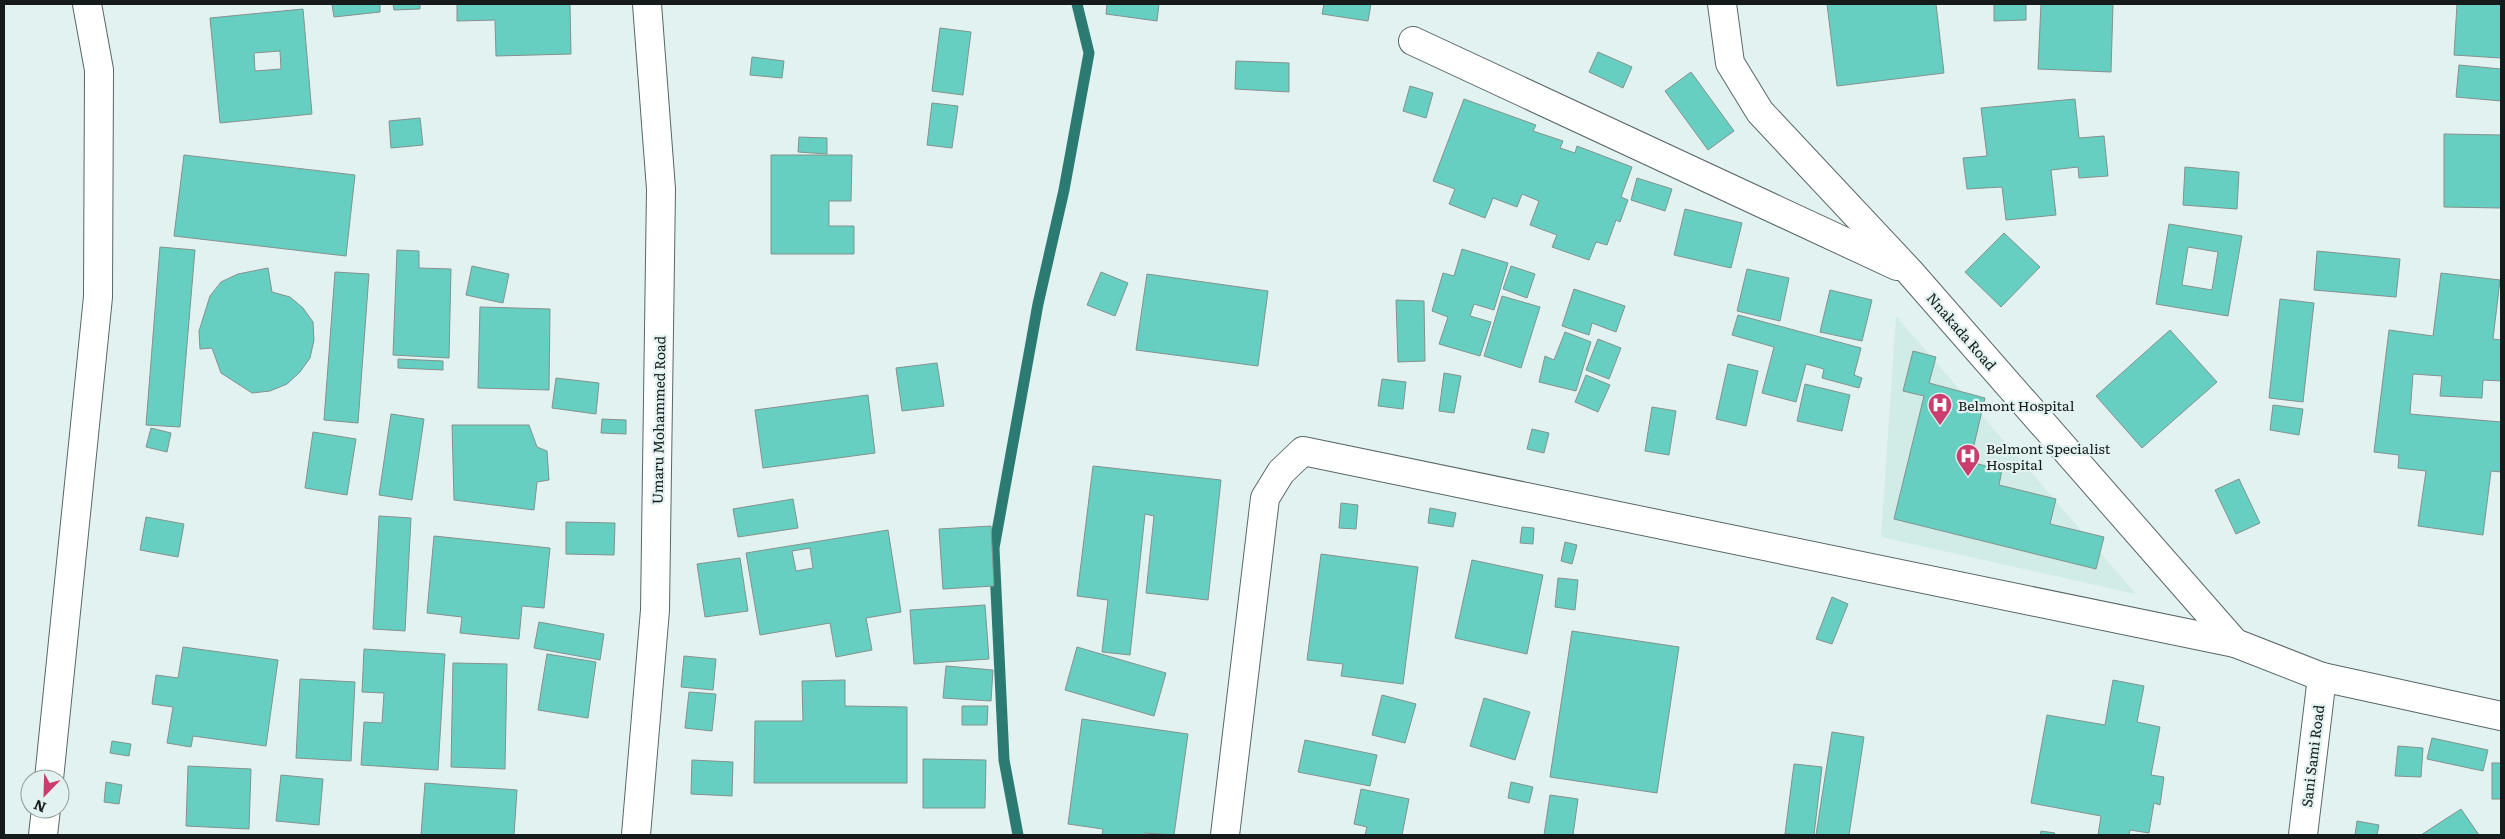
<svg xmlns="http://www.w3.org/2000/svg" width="2505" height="839" viewBox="0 0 2505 839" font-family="Literata,serif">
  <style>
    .built { fill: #d1ebe6 }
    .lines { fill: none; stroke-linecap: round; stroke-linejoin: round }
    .stream { stroke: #2c7b72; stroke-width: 11 }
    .building { fill: #66cfc1; stroke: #83928f; fill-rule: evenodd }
    .minor-casing { stroke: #596765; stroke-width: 30 }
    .minor { stroke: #fff; stroke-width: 28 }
    .labels { text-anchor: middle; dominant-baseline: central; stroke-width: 4.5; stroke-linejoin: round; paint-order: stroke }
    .street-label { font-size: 14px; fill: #151b1a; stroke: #e2f2f0 }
    .poi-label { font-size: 14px; fill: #151b1a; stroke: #e2f2f0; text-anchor: start }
  </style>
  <rect width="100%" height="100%" fill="#e2f2f0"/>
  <path class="built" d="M1896,316l240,278 -255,-57z"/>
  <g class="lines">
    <path class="stream" d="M1018,835l-14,-75 -10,-212 44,-244 26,-114 25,-137 -12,-49"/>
  </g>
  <g class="building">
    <path d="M332,4h48v8l-46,5z"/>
    <path d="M393,4h27v5l-26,1z"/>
    <path d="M457,4h113l1,50 -75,2 -1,-36 -38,1z"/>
    <path d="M1107,4h52l-2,17 -51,-7z"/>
    <path d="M1324,4h47l-3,17 -46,-7z"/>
    <path d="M1827,4h109l8,69 -107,13z"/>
    <path d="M1994,4h32v16l-32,1z"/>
    <path d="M2041,4h72l-2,68 -73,-3z"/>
    <path d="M2457,4h44v54l-47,-3z"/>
    <path d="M303,9l9,105 -92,9 -10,-105zM280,51l1,18 -26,2 -1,-18z"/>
    <path d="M940,28l31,4 -8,63 -31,-4z"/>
    <path d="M1598,52l34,15 -9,21 -34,-16z"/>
    <path d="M752,57l32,4 -2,17 -32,-3z"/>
    <path d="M1236,61l53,2v29l-54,-3z"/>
    <path d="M2459,65l42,4v32l-45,-4z"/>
    <path d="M1691,72l43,59 -26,19 -43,-59z"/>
    <path d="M1410,86l23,7 -7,25 -23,-7z"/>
    <path d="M1464,99l72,26 -3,6 30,10 -3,7 15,5 2,-7 55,21 -11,30 7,3 -8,22 -4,-2 -9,25 -11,-3 -7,18 -37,-13 5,-12 -27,-10 9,-24 -17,-7 -5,13 -24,-9 -8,20 -36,-14 6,-15 -22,-8z"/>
    <path d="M2075,99l4,39 25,-2 4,40 -29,2 -1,-11 -27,3 5,45 -50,5 -4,-33 -35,2 -4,-31 24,-2 -6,-48z"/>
    <path d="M932,103l26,3 -6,42 -25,-3z"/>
    <path d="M420,118l3,27 -32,3 -2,-27z"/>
    <path d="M2444,134l57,1v73l-57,-1z"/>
    <path d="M799,137l28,1v16l-29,-2z"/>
    <path d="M184,155l171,20 -9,81 -172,-20z"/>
    <path d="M771,155h81l-1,46h-22v25h25v28h-83z"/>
    <path d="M2185,167l54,5 -2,37 -54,-4z"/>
    <path d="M1637,178l35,11 -7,22 -34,-11z"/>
    <path d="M1685,209l57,14 -11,45 -57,-13z"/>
    <path d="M2169,224l73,12 -14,80 -72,-12zM2188,247l30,5 -6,38 -30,-5z"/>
    <path d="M2004,233l36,34 -39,40 -36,-35z"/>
    <path d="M160,247l35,3 -15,177 -34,-2z"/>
    <path d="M1462,249l46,14 -14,47 -20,-6 -4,12 21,6 -11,34 -41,-12 9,-27 -16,-6 11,-38 11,3z"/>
    <path d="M397,250l22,1v17l32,1 -2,89 -56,-3z"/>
    <path d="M2317,251l83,8 -4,38 -82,-7z"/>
    <path d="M472,266l37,8 -6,29 -37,-8z"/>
    <path d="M1511,266l24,8 -8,24 -24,-9z"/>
    <path d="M268,268l4,24 18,5 13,11 10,14 1,18 -4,18 -10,14 -13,12 -17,7 -18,2 -31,-20 -9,-25 -12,1 -1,-18 11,-35 11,-14 17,-8z"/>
    <path d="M1747,269l42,9 -9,43 -43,-10z"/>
    <path d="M335,272l34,2 -11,149 -34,-3z"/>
    <path d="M1101,272l27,11 -13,33 -28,-11z"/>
    <path d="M2441,273l59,7 -7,59 8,1v41l-18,-1 -1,18 -42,-2 2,-20 -29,-2 -3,40 91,8v50l-10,-1 -8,64 -65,-9 8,-55 -28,-3 1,-13 -25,-3 15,-122 44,6z"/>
    <path d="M1147,274l121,17 -10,75 -122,-16z"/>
    <path d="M1574,289l51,17 -9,26 -24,-9 -3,12 -27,-9z"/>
    <path d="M1830,290l42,10 -10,41 -42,-9z"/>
    <path d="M1502,296l38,11 -19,61 -37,-12z"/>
    <path d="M2280,299l34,4 -11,99 -34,-4z"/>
    <path d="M1396,300l28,1 1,60 -27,1z"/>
    <path d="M480,307l70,2 -1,81 -71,-2z"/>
    <path d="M1738,315l123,33 -7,27 8,3 -3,10 -37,-10 2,-9 -18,-5 -10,38 -34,-9 12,-46 -42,-12z"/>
    <path d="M2170,330l47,52 -75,66 -46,-52z"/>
    <path d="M1565,332l26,10 -15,49 -37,-9 6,-26 9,4z"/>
    <path d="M1598,339l23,9 -12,31 -23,-9z"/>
    <path d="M1913,351l23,6 -7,26 56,15 -15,64 32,8 -3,15 57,14 -6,25 54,13 -8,32 -202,-50 30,-123 -21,-5z"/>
    <path d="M398,359l45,2v9l-45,-2z"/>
    <path d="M937,363l7,43 -42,5 -6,-43z"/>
    <path d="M1728,364l30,7 -12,55 -30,-7z"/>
    <path d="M1444,373l17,3 -7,37 -15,-2z"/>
    <path d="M1586,375l24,10 -12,27 -23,-10z"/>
    <path d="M556,378l43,5 -3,31 -44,-6z"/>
    <path d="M1382,379l24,3 -3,27 -25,-3z"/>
    <path d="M1805,384l45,11 -8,36 -45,-10z"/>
    <path d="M868,395l7,58 -112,15 -8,-58z"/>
    <path d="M2273,405l30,4 -4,26 -29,-5z"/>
    <path d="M1652,407l24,4 -7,44 -24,-4z"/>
    <path d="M391,414l33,5 -12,81 -33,-5z"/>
    <path d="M602,419l24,1v14l-25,-1z"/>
    <path d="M452,425h77l8,22 10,4 2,29 -12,2 -3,28 -80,-10z"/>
    <path d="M151,428l20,5 -4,19 -21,-5z"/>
    <path d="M1532,429l17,4 -5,20 -17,-4z"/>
    <path d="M313,432l43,7 -9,56 -42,-7z"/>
    <path d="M1093,466l128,14 -13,120 -62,-7 8,-77 -9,-2 -15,141 -28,-3 6,-52 -31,-4z"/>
    <path d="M2239,479l21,44 -24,11 -21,-44z"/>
    <path d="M793,499l5,29 -60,9 -5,-28z"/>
    <path d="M1341,503l17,2 -2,24 -17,-1z"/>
    <path d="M1430,508l26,5 -3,14 -25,-4z"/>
    <path d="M379,516l32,2 -6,113 -32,-2z"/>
    <path d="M146,517l38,7 -6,33 -38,-7z"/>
    <path d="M566,522l49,1 -1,32 -48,-1z"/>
    <path d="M991,526l3,60 -51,3 -4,-60z"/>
    <path d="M1522,527l12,1 -1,16 -13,-1z"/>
    <path d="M888,530l13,82 -35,6 6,32 -36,7 -6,-34 -70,12 -14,-82zM810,548l3,20 -17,3 -4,-20z"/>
    <path d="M434,536l116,12 -6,60 -22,-2 -3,33 -59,-6 2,-16 -35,-4z"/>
    <path d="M1565,542l12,3 -5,19 -11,-3z"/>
    <path d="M1321,554l97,13 -15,117 -62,-8 2,-12 -36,-4z"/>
    <path d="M740,558l8,53 -43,6 -8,-53z"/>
    <path d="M1472,560l71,15 -16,79 -72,-16z"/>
    <path d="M1558,578l20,2 -3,30 -20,-3z"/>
    <path d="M1832,597l16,7 -16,40 -16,-5z"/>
    <path d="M985,605l4,54 -75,5 -4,-54z"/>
    <path d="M539,622l65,12 -4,26 -66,-12z"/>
    <path d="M1572,631l107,16 -22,146 -107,-16z"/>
    <path d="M183,647l95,13 -12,86 -73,-10 -2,11 -24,-4 6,-36 -21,-3 4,-29 22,3z"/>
    <path d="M1077,647l89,26 -12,43 -89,-26z"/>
    <path d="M364,649l81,5 -7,116 -77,-5 3,-43 18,1 2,-30 -22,-1z"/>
    <path d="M547,654l49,8 -8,56 -50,-8z"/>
    <path d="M684,656l32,3 -3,31 -32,-3z"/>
    <path d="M453,663l54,1 -2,105 -54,-2z"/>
    <path d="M946,666l47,4 -2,31 -48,-3z"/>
    <path d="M300,679l55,3 -4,79 -55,-3z"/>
    <path d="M845,680v26l62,1v76h-153l1,-62h48l-1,-40z"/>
    <path d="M2113,680l31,6 -7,36 23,5 -9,48 13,2 -4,28 -6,-2 -5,30 -19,-3 -1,5h-31l3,-19 -70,-13 16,-88 58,10z"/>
    <path d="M689,692l27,2 -4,37 -27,-3z"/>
    <path d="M1382,695l34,9 -11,39 -33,-8z"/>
    <path d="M1484,698l46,14 -15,48 -45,-14z"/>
    <path d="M962,706h26l-1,19h-25z"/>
    <path d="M1082,719l106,15 -14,101 -29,-2v2h-43l1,-6 -35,-5z"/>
    <path d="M1832,732l32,5 -15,98h-33z"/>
    <path d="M2432,738l56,12 -5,21 -56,-12z"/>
    <path d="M1305,740l72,15 -7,31 -72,-14z"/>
    <path d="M112,741l19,3 -2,12 -19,-3z"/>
    <path d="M2398,746l25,2 -2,29 -26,-1z"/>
    <path d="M923,759l63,1 -1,48h-62z"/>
    <path d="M692,760l41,2 -1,34 -41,-2z"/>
    <rect x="2492" y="763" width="9" height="36"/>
    <path d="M1794,764l28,3 -8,68 -29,-1z"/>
    <path d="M188,766l63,3 -2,60 -63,-3z"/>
    <path d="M281,775l42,4 -4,46 -43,-4z"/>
    <path d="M106,782l16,3 -3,19 -15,-2z"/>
    <path d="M1511,782l22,5 -4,16 -21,-5z"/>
    <path d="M425,783l92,7 -3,45h-93z"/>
    <path d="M1361,789l48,10 -7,36h-37l2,-8 -13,-3z"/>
    <path d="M1550,795l28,4 -5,36h-29z"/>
    <path d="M2461,809l18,26h-58z"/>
    <path d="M2357,821l22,4 -2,10h-22z"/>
    <path d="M2041,831l14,2 -1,2h-14z"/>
  </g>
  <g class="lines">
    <defs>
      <g id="minor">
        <path d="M1722,4l8,59 30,49 149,159 326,372"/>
        <path d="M1413,41l484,225"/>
        <path d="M49,779l49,-482 1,-227 -12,-66"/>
        <path d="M43,835l3,-26"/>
        <path d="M636,835l19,-225 6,-421 -14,-185"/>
        <path d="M1225,835l40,-337 16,-26 22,-21 932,192 87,34 179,39"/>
        <path d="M2303,835l19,-158"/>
      </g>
    </defs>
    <use href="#minor" class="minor-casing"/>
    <use href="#minor" class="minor"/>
  </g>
  <defs>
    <symbol id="hospital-pin" viewBox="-11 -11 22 30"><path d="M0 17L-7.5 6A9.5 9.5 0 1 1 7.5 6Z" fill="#ca3d6c" stroke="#e2f2f0"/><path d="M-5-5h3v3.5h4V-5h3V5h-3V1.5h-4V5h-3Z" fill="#fff"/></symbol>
  </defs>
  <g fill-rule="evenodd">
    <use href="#hospital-pin" x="1926" y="391" width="28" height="38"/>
    <use href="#hospital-pin" x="1954" y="442" width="28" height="38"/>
  </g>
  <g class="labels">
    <g class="street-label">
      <text transform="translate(1962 331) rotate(49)">Nnakada Road</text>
      <text transform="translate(658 420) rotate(-89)">Umaru Mohammed Road</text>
      <text transform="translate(2312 756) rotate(-83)">Sani Sami Road</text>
    </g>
    <g class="poi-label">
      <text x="1958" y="405">Belmont Hospital</text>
      <text x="1986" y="448">Belmont Specialist<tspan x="1986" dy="16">Hospital</tspan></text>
    </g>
  </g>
  <rect width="2505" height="839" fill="none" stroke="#151b1a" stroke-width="10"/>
  <g transform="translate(45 794) rotate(203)"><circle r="24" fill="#e2f2f0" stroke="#909c9a"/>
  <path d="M0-4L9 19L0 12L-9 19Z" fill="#ca3d6c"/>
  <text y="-8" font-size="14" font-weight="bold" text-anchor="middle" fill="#151b1a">N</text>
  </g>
</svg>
